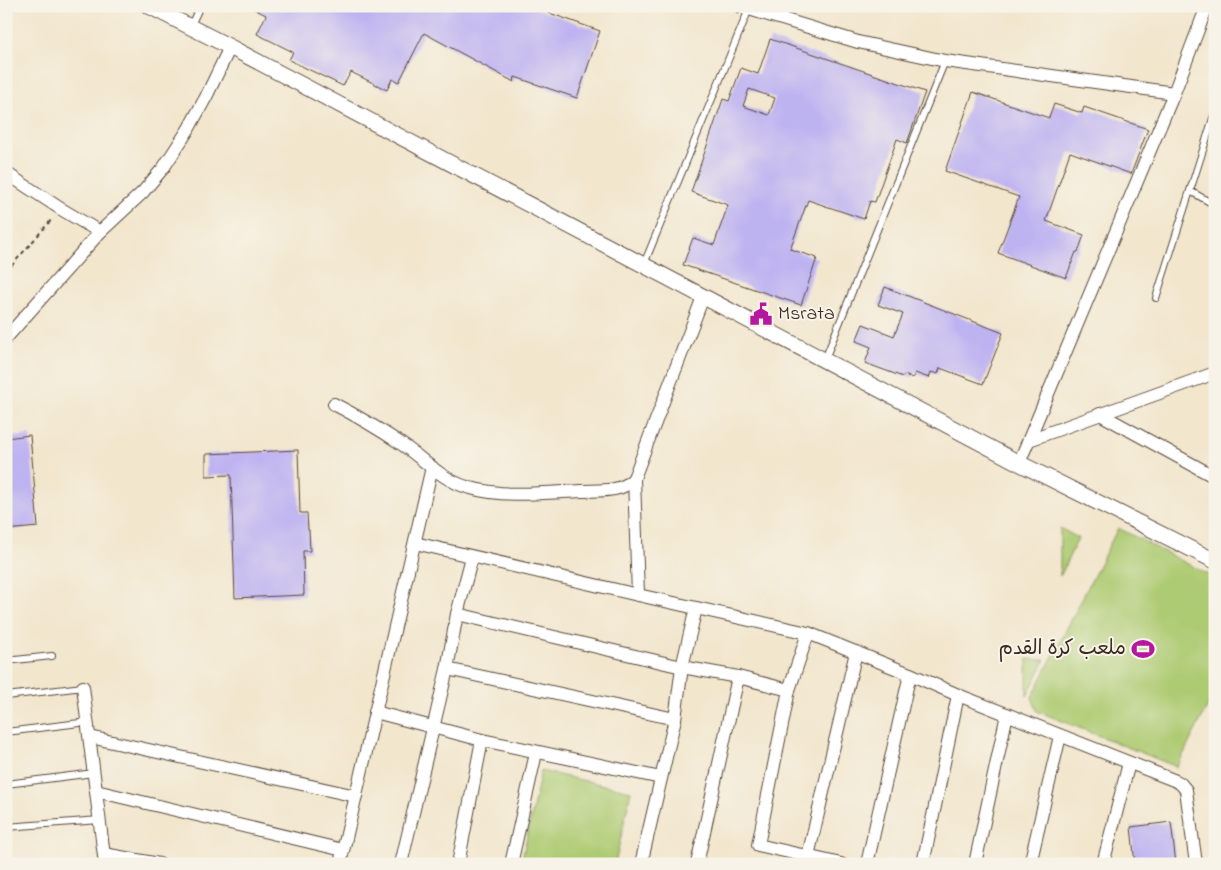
<svg xmlns="http://www.w3.org/2000/svg" width="1221" height="870" viewBox="0 0 1221 870" font-family="'Indie Flower','Playpen Sans Arabic',sans-serif">
  <style>
    .green { fill: #adcb72; stroke: #747a48 }
    .building { fill: #beb3f1; fill-rule: evenodd }
    .lines { fill: none; stroke-linecap: round; stroke-linejoin: round }
    .service-casing { stroke: #564638; stroke-width: 8 }
    .minor-casing { stroke: #564638; stroke-width: 14 }
    .tertiary-casing { stroke: #564638; stroke-width: 17 }
    .path { stroke: #564638; stroke-width: 2; stroke-dasharray: 4 4; stroke-linecap: butt }
    .service { stroke: #fff; stroke-width: 6 }
    .minor { stroke: #fff; stroke-width: 12 }
    .tertiary { stroke: #fff; stroke-width: 15 }
    .labels { text-anchor: middle; dominant-baseline: central; stroke-width: 4; stroke-linejoin: round; paint-order: stroke }
    .poi-label { font-size: 20px; fill: #3b2a1e; stroke: #f7f3e8; text-anchor: start }
  </style>
  <rect width="100%" height="100%" fill="#f7f3e8"/>
  <filter id="ink" filterUnits="userSpaceOnUse"><feTurbulence type="fractalNoise" baseFrequency=".02" numOctaves="2"/><feDisplacementMap in="SourceGraphic" scale="10" xChannelSelector="R" yChannelSelector="G"/><feConvolveMatrix kernelMatrix="1 2 1 2 8 2 1 2 1" color-interpolation-filters="sRGB"/></filter>
  <filter id="wash" filterUnits="userSpaceOnUse"><feTurbulence type="fractalNoise" baseFrequency=".0096" numOctaves="4" result="noise"/><feDisplacementMap in="SourceGraphic" scale="20" xChannelSelector="R" yChannelSelector="G"/><feGaussianBlur stdDeviation="1.12" result="paint"/><feColorMatrix in="noise" values="0 0 0 0 0 0 0 0 0 0 0 0 0 0 0 0 0 1.4 0 .05"/><feComposite in="paint" operator="in"/></filter>
  <g filter="url(#wash)">
    <rect width="100%" height="100%" fill="#f2e6cd"/>
    <g class="green">
      <path d="M1060,528l18,10 -18,38z"/>
      <path d="M1118,528l97,50v114l-38,75 -140,-56 -5,-14z"/>
      <path d="M1027,659l18,1 -18,36z"/>
      <path d="M541,771l90,20 -16,73h-94z"/>
    </g>
    <g id="blocks">
      <g class="building">
        <path d="M248,6h291l-1,3 62,22 -23,67 -62,-21 -1,5 -90,-49 -25,49 -7,-3 -5,11 -36,-18 -8,14 -54,-26 4,-8 -36,-18 9,-19z"/>
        <path d="M770,39l155,53 -18,51 -10,-4 -22,63 -5,-1 -6,18 -56,-19 -18,49 27,9 -16,47 -118,-40 10,-27 21,7 14,-40 -37,-13 32,-93 6,2 12,-33 17,6zM749,89l26,9 -6,17 -26,-9z"/>
        <path d="M973,92l76,26 5,-14 28,9 2,-6 64,22 -17,45 -61,-22 -24,69 38,14 -6,17h-2l-10,26 -68,-25 21,-56 -74,-26z"/>
        <path d="M885,287l118,46 -20,51 -43,-16 -2,6 -7,-2 -2,6 -14,-5 -2,5 -9,-3 -1,2 -38,-14 6,-16 -15,-6 7,-17 31,12 9,-22 -25,-9z"/>
        <path d="M30,435l8,92 -32,3v-92z"/>
        <path d="M298,450l2,63h7l1,17h1l1,21h-7l1,44 -69,3 -4,-123 -25,1v-22z"/>
        <path d="M1171,822l5,42h-41l-4,-37z"/>
      </g>
    </g>
  </g>
  <g filter="url(#ink)">
    <use href="#blocks" fill-opacity="0" stroke="#564638" stroke-width="1"/>
    <g class="lines">
      <defs>
        <g id="service">
          <path d="M190,27l10,-21"/>
          <path d="M1190,191l25,14"/>
          <path d="M644,264l105,-255"/>
          <path d="M1156,298l59,-186"/>
          <path d="M825,359l120,-298"/>
          <path d="M6,661l46,-5"/>
          <path d="M6,696l77,-9"/>
          <path d="M6,732l82,-10"/>
          <path d="M6,784l88,-11"/>
          <path d="M6,827l94,-7"/>
        </g>
        <g id="minor">
          <path d="M739,6l119,36 87,19 229,32"/>
          <path d="M6,173l55,36 39,23"/>
          <path d="M6,338l94,-106 43,-40 21,-25 24,-37 18,-33 24,-50"/>
          <path d="M334,404c23,12 45,25 66,39 21,14 42,37 67,44 36,11 76,6 114,4 17,-1 42,2 53,-13l69,-181"/>
          <path d="M1100,414l115,63"/>
          <path d="M1029,440l186,-67"/>
          <path d="M1019,463l155,-370 33,-87"/>
          <path d="M634,478l4,117"/>
          <path d="M415,543l223,52 170,38 102,41 48,21 218,86 5,3 5,6 10,74"/>
          <path d="M457,614l225,53 56,10 51,13"/>
          <path d="M808,633l-19,57 -31,155 83,19"/>
          <path d="M447,669l228,50"/>
          <path d="M83,687l22,177"/>
          <path d="M375,712l107,28 179,38"/>
          <path d="M90,737l266,59"/>
          <path d="M96,791l247,59"/>
          <path d="M104,854l55,10"/>
          <path d="M808,856l48,-204"/>
          <path d="M340,864l92,-397"/>
          <path d="M401,864l46,-195 10,-55 15,-57"/>
          <path d="M458,864l24,-124"/>
          <path d="M511,864l25,-111"/>
          <path d="M641,864l34,-145 7,-52 14,-59"/>
          <path d="M697,864l41,-187"/>
          <path d="M867,864l43,-190"/>
          <path d="M923,864l35,-169"/>
          <path d="M975,864l32,-150"/>
          <path d="M1030,864l30,-128"/>
          <path d="M1103,864l26,-101"/>
        </g>
        <path id="tertiary" d="M149,6l81,41 789,416 196,98"/>
      </defs>
      <use href="#service" class="service-casing"/>
      <use href="#minor" class="minor-casing"/>
      <use href="#tertiary" class="tertiary-casing"/>
      <path class="path" d="M6,272l47,-54"/>
      <use href="#service" class="service"/>
      <use href="#minor" class="minor"/>
      <use href="#tertiary" class="tertiary"/>
    </g>
  </g>
  <defs>
    <symbol id="civic-bare" viewBox="-9 -9 18 18"><path d="M-.6-6.5H3V-4.5H.6V-3L4-1V1h2V6H-6V1h2V-1L-.6-3ZM-1.2 2.5V6h2.4V2.5Z" fill="#b5179e" stroke="#f7f3e8" stroke-width="2.5" paint-order="stroke"/></symbol>
    <symbol id="stadium-bare" viewBox="-9 -9 18 18"><path d="M0-5a6.5 5 0 1 0 0 10a6.5 5 0 1 0 0-10ZM-3.5-1.8h7v3.6h-7Z" fill="#b5179e" stroke="#f7f3e8" stroke-width="2.5" paint-order="stroke"/></symbol>
  </defs>
  <g fill-rule="evenodd">
    <use href="#civic-bare" x="745" y="298" width="32" height="32"/>
    <use href="#stadium-bare" x="1127" y="633" width="32" height="32"/>
  </g>
  <g class="labels">
    <g class="poi-label">
      <text x="778" y="314">Msrata</text>
      <text x="1126" y="649" text-anchor="end">ملعب كرة القدم</text>
    </g>
  </g>
  <rect width="1221" height="870" fill="none" stroke="#f7f3e8" stroke-width="25"/>
</svg>
